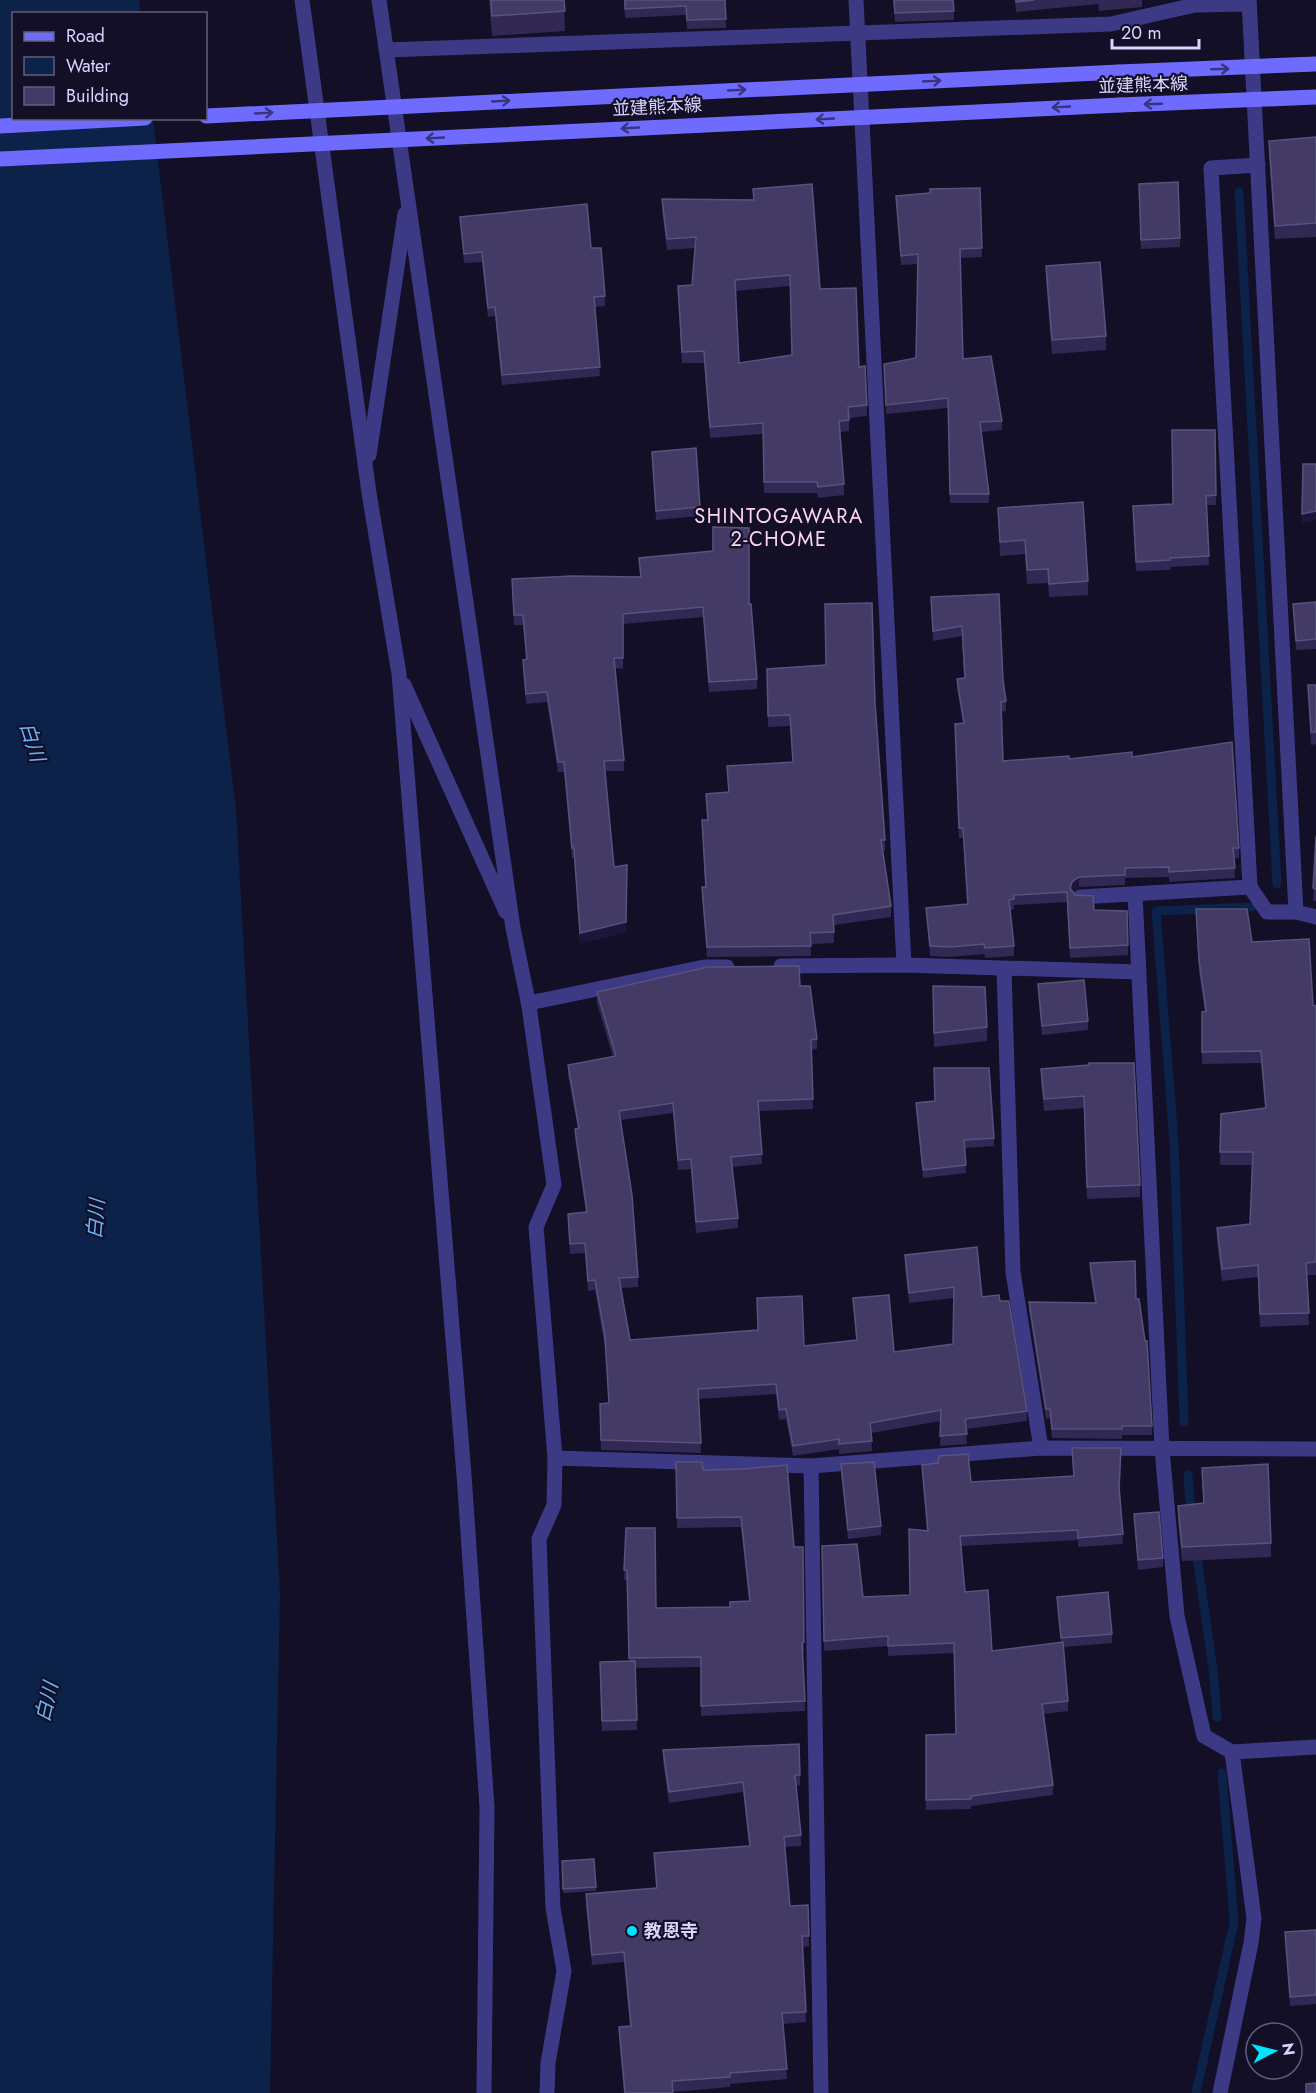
<svg xmlns="http://www.w3.org/2000/svg" width="1316" height="2093" viewBox="0 0 1316 2093" font-family="Jost,'Noto Sans JP',sans-serif">
  <style>
    .water { fill: #0c2248 }
    .lines { fill: none; stroke-linecap: round; stroke-linejoin: round }
    .stream { stroke: #0c2248; stroke-width: 9 }
    .street { stroke: #3d3a85; stroke-width: 15 }
    .secondary { stroke: #6f6bff; stroke-width: 15 }
    .secondary-bridge { stroke: #6f6bff; stroke-width: 15 }
    .wall { fill: #312854; fill-rule: evenodd }
    .shaded-wall { fill: #1d163a }
    .building { fill: #433a66; stroke: #5a527e; stroke-width: 1.5; fill-rule: evenodd }
    .oneway { stroke: #38347d }
    .poi-dot { fill: #00e5ff; stroke: #130f26; stroke-width: 2 }
    .labels { text-anchor: middle; dominant-baseline: central; stroke-width: 4.5; stroke-linejoin: round; paint-order: stroke }
    .street-label { font-size: 18px; fill: #d9d4ff; stroke: #130f26 }
    .poi-label { font-size: 18px; font-weight: bold; fill: #d9d4ff; stroke: #130f26; text-anchor: start }
    .neighbourhood-label { font-size: 20px; letter-spacing: 1.5px; fill: #ffd6f0; stroke: #130f26 }
    .water-label { font-size: 20px; font-style: italic; fill: #62b6ff; stroke: #130f26 }
  </style>
  <rect width="100%" height="100%" fill="#130f26"/>
  <path class="water" d="M0,0h139l1,13 -126,1v104l139,1 83,691 44,783 -10,500h-270z"/>
  <g class="lines">
    <g class="stream">
      <path d="M1239,192l38,692"/>
      <path d="M1184,1422l-10,-279 -18,-232 96,-4"/>
      <path d="M1188,1475l3,41"/>
      <path d="M1196,1550l17,119 4,48"/>
      <path d="M1196,2093l38,-171 -12,-149"/>
    </g>
    <g class="street">
      <path d="M302,0l67,493 30,181 65,801 23,332 -3,286"/>
      <path d="M379,0l134,928 16,78"/>
      <path d="M856,0l48,965"/>
      <path d="M1249,0l47,912 20,5"/>
      <path d="M386,50l725,-26 84,-19 54,-1"/>
      <path d="M369,455l36,-241"/>
      <path d="M404,685l102,227"/>
      <path d="M1250,887l17,25h29"/>
      <path d="M1135,894l27,555 15,167 27,120 28,16"/>
      <path d="M1080,897l170,-10 -39,-719 47,-3"/>
      <path d="M781,966l123,-1 235,7"/>
      <path d="M1004,969l9,303 28,176"/>
      <path d="M555,1458l256,8 230,-18 275,1"/>
      <path d="M811,1466l10,627"/>
      <path d="M547,2093l1,-30 16,-92 -11,-63 -14,-369 15,-34 1,-47 -19,-231 18,-42 -25,-179 5,-4 170,-35h23"/>
      <path d="M1220,2093l31,-150 3,-25 -22,-166 84,-5"/>
    </g>
    <g class="secondary">
      <path d="M1119,72l197,-8"/>
      <path d="M1120,105l196,-8"/>
      <path d="M0,126l145,-8"/>
    </g>
    <g class="secondary-bridge">
      <path d="M206,116l913,-44"/>
      <path d="M0,159l1120,-54"/>
    </g>
  </g>
  <g class="wall">
    <path d="M489,0h75l1,31 -73,5z"/>
    <path d="M624,0h101l1,28 -39,1 -1,-14 -61,3z"/>
    <path d="M893,0h60l1,20 -59,2z"/>
    <path d="M1015,0h127v7l-43,4 -1,-7 -82,8z"/>
    <path d="M1316,137v100l-41,2 -6,-84v-14z"/>
    <path d="M980,188l2,69 -22,1 3,101 39,62v9l-21,2 8,62v9h-39l-2,-95 -62,6 -2,-50 32,-6 2,-94 -17,1 -5,-69z"/>
    <path d="M753,189l67,100 39,78 8,38v11l-18,2v13l-9,1 4,52v11l-26,3 -1,-5h-53l-1,-59 -53,4 -6,-75h-22l-4,-77 14,-1 3,-37 -28,2 -5,-39v-12l91,1zM790,286l2,70 -53,7 -4,-72z"/>
    <path d="M1139,193l41,45v9l-39,2z"/>
    <path d="M460,217l131,31 14,48v10l-10,1 5,69 -98,9 -7,-69 -7,1 -6,-55 -18,1z"/>
    <path d="M1046,266l60,70v14l-54,4 -6,-74z"/>
    <path d="M1215,430l1,75h-9l2,60 -39,2v3l-34,1 -3,-65 40,-2z"/>
    <path d="M652,452l48,55v9l-44,4z"/>
    <path d="M998,508l90,73v14l-39,2 -1,-14 -21,1 -2,-30 -25,2z"/>
    <path d="M639,558l110,46 8,75v10l-48,3 -6,-75 -80,7v45l-8,-1 9,92v11h-19l9,96 12,65 -46,11 -6,-85h-2l-8,-86h-6l-11,-70 -21,2 -3,-34v-10l3,-1 -3,-34h-9l-2,-36 128,-12z"/>
    <path d="M999,594l4,86 3,21v10l-5,1 2,49 129,-4 107,91v10h-5l1,20 -66,4v-5l-44,1v7l-46,2 -6,5 2,3 19,15 34,35v10l-58,3 -3,-56 -53,3v4l-4,1 4,36v10l-29,2 -1,-4 -34,3 -20,-1 -4,-48 41,-4 -4,-66h-4l-4,-104 8,-11 -6,-34v-10l7,-1 -2,-42 -29,5 -2,-44z"/>
    <path d="M1316,602v47l-20,1 -3,-46z"/>
    <path d="M767,669l108,34 10,137v11h-2l8,55v11l-57,8v18l-23,1v12l-104,1 -5,-60v-10h3l-3,-67h6l-2,-26 22,-1 -1,-27 66,-4 -3,-36 -22,1z"/>
    <path d="M1308,685h8v59l-5,1z"/>
    <path d="M1316,836v65h-3z"/>
    <path d="M1196,909l56,33 61,63 3,1v269h-9l2,50 -49,2 -2,-50 -36,4 -5,-40v-13l33,-4 2,-59h-32l1,-51 44,-5 -4,-46 -59,1v-52l3,-1 -6,-38z"/>
    <path d="M1038,984l50,37v9l-46,5 -4,-42z"/>
    <path d="M800,986l17,53v10l-6,1 2,59 -54,2 3,53 -30,3 6,51v10l-42,5 -5,-64 -13,1 -5,-57 -52,7 17,157v10l-17,1 9,52 174,6 52,-6 -3,-42 41,54 59,-8 1,-46 -45,5 -4,-37v-11l77,42 18,4 27,110v10l-61,8 1,15 -27,2 1,-25 -70,12 1,18 -33,3v-5l-46,7 -7,-37 -7,1 -3,-26 -77,5 2,54 -100,-3 -1,-46 9,-1 -4,-56 -10,-57 -7,1 -3,-38 -15,1 -2,-30v-10l18,-2 -11,-73v-10h3l-10,-54v-10l45,-8 -16,-54v-11z"/>
    <path d="M933,986l54,41v14l-53,6z"/>
    <path d="M1089,1065l51,120v12l-53,2 -3,-91 -40,3 -3,-30v-12z"/>
    <path d="M916,1103l78,35v8l-29,2 1,25 -43,5z"/>
    <path d="M1090,1263l46,36 16,127v9h-30v4l-70,-1 -2,-20 -4,1 -17,-108v-9l66,1 -5,-30z"/>
    <path d="M1072,1448l49,10 -1,33 3,53 -45,3v-7l-117,6 4,46 27,59 69,-8 -4,-46 55,37v9l-49,4 5,54v10l-24,3 9,71v10l-82,11v3l-45,1v-75l30,-1 -2,-81 -66,3v-10l-64,5 -2,-105 41,51 47,-2 17,-64 -5,-56v-10l49,17 102,-6z"/>
    <path d="M676,1462l27,8 91,77h9l1,105 -1,1 2,58 -104,5v-49l-66,1 2,62 -35,1 -2,-69 29,-1 -2,-81h-3l2,-52 30,80 74,-1 19,-6 -8,-74 -64,1z"/>
    <path d="M841,1464l40,62v9l-33,4 -7,-66z"/>
    <path d="M1202,1468l69,75v14l-89,4 -4,-41v-14l25,-3z"/>
    <path d="M1134,1514l29,44v9l-25,3z"/>
    <path d="M663,1750l137,25v10l-4,1 5,49v11l-16,1 5,59 18,-1 1,41 -7,1 4,75 -23,2 4,55 -57,5v3l-57,5v1h-49l-5,-56v-10l11,-1 -6,-64 -32,3 -6,-60v-11l70,-6 -2,-35 95,-7 -6,-54 -74,11 -6,-42z"/>
    <path d="M594,1859l2,32 -33,2 -1,-32z"/>
    <path d="M1316,1930v74l-26,2 -5,-74z"/>
  </g>
  <g class="shaded-wall">
    <path d="M1316,511v9l-14,3v-9z"/>
    <path d="M627,865l-1,67 -46,11v-10z"/>
    <path d="M1079,877v10l-7,5 -2,-4 2,-6z"/>
  </g>
  <g class="building">
    <path d="M491,0h73l1,11 -73,5z"/>
    <path d="M625,0h100l1,19 -39,1 -1,-14 -61,3z"/>
    <path d="M894,0h59l1,11 -59,2z"/>
    <path d="M1016,0h18l-18,2z"/>
    <path d="M1316,137v86l-41,3 -6,-85z"/>
    <path d="M1178,182l2,56 -39,2 -2,-56z"/>
    <path d="M812,184l8,105 36,-1 3,79 6,-1 2,39 -19,2 1,13 -10,1 5,63 -26,3 -1,-5h-53l-1,-59 -53,4 -6,-76 -22,1 -4,-66 14,-1 4,-48 -29,2 -5,-40 92,1 -1,-11zM790,275l2,80 -53,8 -4,-83z"/>
    <path d="M980,188l2,60 -22,1 3,110 28,-3 11,65 -22,1 9,72h-39l-2,-96 -62,7 -2,-41 32,-6 2,-104 -17,2 -5,-60 34,-3v-4z"/>
    <path d="M587,204l4,44h10l4,48 -11,1 6,70 -98,8 -7,-68 -7,1 -6,-56 -18,2 -4,-37z"/>
    <path d="M1100,262l6,74 -54,4 -6,-74z"/>
    <path d="M1172,430h43l1,65 -10,1 3,60 -39,2v2l-34,2 -3,-56 40,-2z"/>
    <path d="M696,448l4,59 -44,4 -4,-59z"/>
    <path d="M1303,464h13v47l-14,3z"/>
    <path d="M1083,502l5,79 -39,3 -1,-15 -21,1 -2,-30 -25,2 -2,-34z"/>
    <path d="M713,527l36,1v76h2l6,75 -48,3 -6,-75 -80,7v44h-9l10,102 -20,1 10,106 13,-2 -1,57 -46,11 -6,-85h-2l-8,-86h-6l-11,-70 -21,2 -3,-34 4,-1 -4,-44h-9l-2,-36 60,-3 69,1 -2,-19 74,-7z"/>
    <path d="M999,594l4,86 3,21 -5,1 2,59 66,-5v3l63,-7v5l100,-15 7,106h-6l2,20 -66,4v-5l-44,1v7l-46,2 -7,5 -2,6 5,7 18,1 1,14 33,1 1,34 -58,3 -3,-56 -53,3v4l-5,1 5,46 -29,2 -1,-4 -34,3 -20,-1 -4,-38 42,-4 -5,-76h-4l-4,-104 9,-1 -7,-44 8,-1 -3,-52 -29,5 -2,-34z"/>
    <path d="M1316,602v37l-20,2 -3,-37z"/>
    <path d="M872,603l3,100 10,137h-4l10,66 -58,9 1,17 -24,1 1,13 -104,1 -5,-60h4l-4,-67h6l-2,-26 23,-2 -2,-26 66,-4 -3,-47 -22,1 -1,-47 59,-4 -1,-61z"/>
    <path d="M1308,685h8v47h-5z"/>
    <path d="M1316,836v53l-3,-1z"/>
    <path d="M1196,909h51l5,33 57,-3 4,66 3,1v256l-10,1 3,50 -49,1 -2,-49 -36,4 -5,-41 33,-4 3,-72h-33l1,-38 45,-6 -5,-57 -59,1v-40l4,-1 -7,-51z"/>
    <path d="M799,966l1,20h10l7,53 -6,1 2,59 -55,2 4,53 -31,3 7,61 -42,4 -5,-63 -13,1 -5,-57 -54,8 13,84 6,82 -19,1 11,62 128,-10 -1,-32 45,-2 2,50 53,-6 -4,-42 36,-3 5,57 59,-8 1,-57 -45,6 -4,-38 72,-8 5,50 17,-2 1,6h9l18,110 -62,8 2,15 -27,2 1,-26 -71,13 2,18 -33,3v-5l-46,7 -7,-37 -7,1 -3,-26 -78,5 3,54 -100,-3 -1,-36 9,-1 -4,-66 -10,-57 -7,1 -3,-38 -15,1 -2,-30 19,-2 -12,-83 4,-1 -11,-63 48,-9 -19,-64 111,-25z"/>
    <path d="M1084,980l4,41 -46,5 -4,-42z"/>
    <path d="M933,986l52,1 2,40 -53,6z"/>
    <path d="M1089,1063h45l6,122 -53,2 -3,-91 -40,3 -3,-30 48,-4z"/>
    <path d="M934,1068h55l5,70 -30,2 2,25 -43,5 -7,-67 19,-2z"/>
    <path d="M1135,1261l1,38h3l6,42h2l5,85h-30v3h-70l-2,-20h-4l-17,-107 67,1 -6,-40z"/>
    <path d="M1072,1448h49l-2,39 4,47 -45,4v-8l-118,6 5,56 23,-2 4,61 71,-9 5,59 -26,3 11,81 -82,11v3l-45,1v-65l30,-1 -2,-91 -66,3v-10l-64,5 -2,-95 35,-2 6,53 47,-2 -1,-66 19,2 -6,-66 16,-2 1,-7 29,-2 3,28 103,-6z"/>
    <path d="M676,1462h26l1,8 40,-1 44,-4 7,82h9l1,95 -2,1 3,58 -104,5v-49l-72,1 -2,-88h-3l2,-42h29l1,80 74,-1v-5l20,-1 -9,-84 -64,1z"/>
    <path d="M874,1462l7,64 -33,4 -7,-66z"/>
    <path d="M1268,1464l3,79 -89,4 -4,-41 26,-3 -2,-35z"/>
    <path d="M1159,1512l4,46 -25,2 -4,-46z"/>
    <path d="M1108,1592l4,42 -51,4 -4,-41z"/>
    <path d="M635,1661l2,59 -35,1 -2,-59z"/>
    <path d="M799,1744l1,31h-5l6,60 -17,2 6,69 18,-1 1,31h-7l4,76 -24,1 5,56 -57,4v4l-58,4 1,12h-48l-6,-66 12,-1 -7,-74 -32,3 -6,-61 71,-6 -3,-35 96,-7 -7,-64 -74,10 -6,-42z"/>
    <path d="M594,1859l2,28 -33,2 -1,-28z"/>
    <path d="M1316,1930v65l-26,2 -5,-65z"/>
    <path d="M1316,2083v10h-10v-9z"/>
  </g>
  <defs><path id="oneway-shaft" d="M-6 0H5M1.5-3L5.5 0L1.5 3" fill="none" stroke-width="1.6" stroke-linecap="round" stroke-linejoin="round" transform="scale(1.5)"/></defs>
  <g class="oneway">
    <use href="#oneway-shaft" transform="translate(1220 69) rotate(-2)"/>
    <use href="#oneway-shaft" transform="translate(932 81) rotate(-3)"/>
    <use href="#oneway-shaft" transform="translate(737 90) rotate(-3)"/>
    <use href="#oneway-shaft" transform="translate(501 101) rotate(-3)"/>
    <use href="#oneway-shaft" transform="translate(1153 104) rotate(178)"/>
    <use href="#oneway-shaft" transform="translate(1061 107) rotate(177)"/>
    <use href="#oneway-shaft" transform="translate(264 113) rotate(-3)"/>
    <use href="#oneway-shaft" transform="translate(825 119) rotate(177)"/>
    <use href="#oneway-shaft" transform="translate(630 128) rotate(177)"/>
    <use href="#oneway-shaft" transform="translate(435 138) rotate(177)"/>
  </g>
  <circle class="poi-dot" cx="632" cy="1931" r="6"/>
  <g class="labels">
    <g class="street-label">
      <text transform="translate(1143 85) rotate(-2)">並建熊本線</text>
      <text transform="translate(657 107) rotate(-3)">並建熊本線</text>
    </g>
    <g class="poi-label">
      <text x="644" y="1931">教恩寺</text>
    </g>
    <g class="neighbourhood-label">
      <text x="779" y="516">SHINTOGAWARA<tspan x="779" dy="23">2-CHOME</tspan></text>
    </g>
    <g class="water-label">
      <text transform="translate(32 742) rotate(72)">白川</text>
      <text transform="translate(96 1219) rotate(-85)">白川</text>
      <text transform="translate(47 1702) rotate(-77)">白川</text>
    </g>
  </g>
  <rect x="12" y="12" width="195" height="108" fill="#130f26" stroke="#625e7d" stroke-width="1.5"/>
  <rect x="24" y="32" width="30" height="9" fill="#6f6bff" stroke="#625e7d" stroke-width="1.5"/>
  <text x="66" y="42" font-size="18" fill="#d9d4ff">Road</text>
  <rect x="24" y="57" width="30" height="18" fill="#0c2248" stroke="#625e7d" stroke-width="1.5"/>
  <text x="66" y="72" font-size="18" fill="#d9d4ff">Water</text>
  <rect x="24" y="87" width="30" height="18" fill="#433a66" stroke="#625e7d" stroke-width="1.5"/>
  <text x="66" y="102" font-size="18" fill="#d9d4ff">Building</text>
  <g transform="translate(1274 2051) rotate(83)"><circle r="28" fill="#130f26" stroke="#625e7d" stroke-width="1.5"/>
  <path d="M0-4.5L10 22L0 15L-10 22Z" fill="#00e5ff"/>
  <text y="-9" font-size="16" font-weight="bold" text-anchor="middle" fill="#d9d4ff">N</text>
  </g>
  <path d="M1112 39v9h87v-9" fill="none" stroke="#d9d4ff" stroke-width="3"/>
  <text x="1121" y="39" font-size="18" fill="#d9d4ff" stroke="#130f26" stroke-width="4.5" paint-order="stroke">20 m</text>
</svg>
